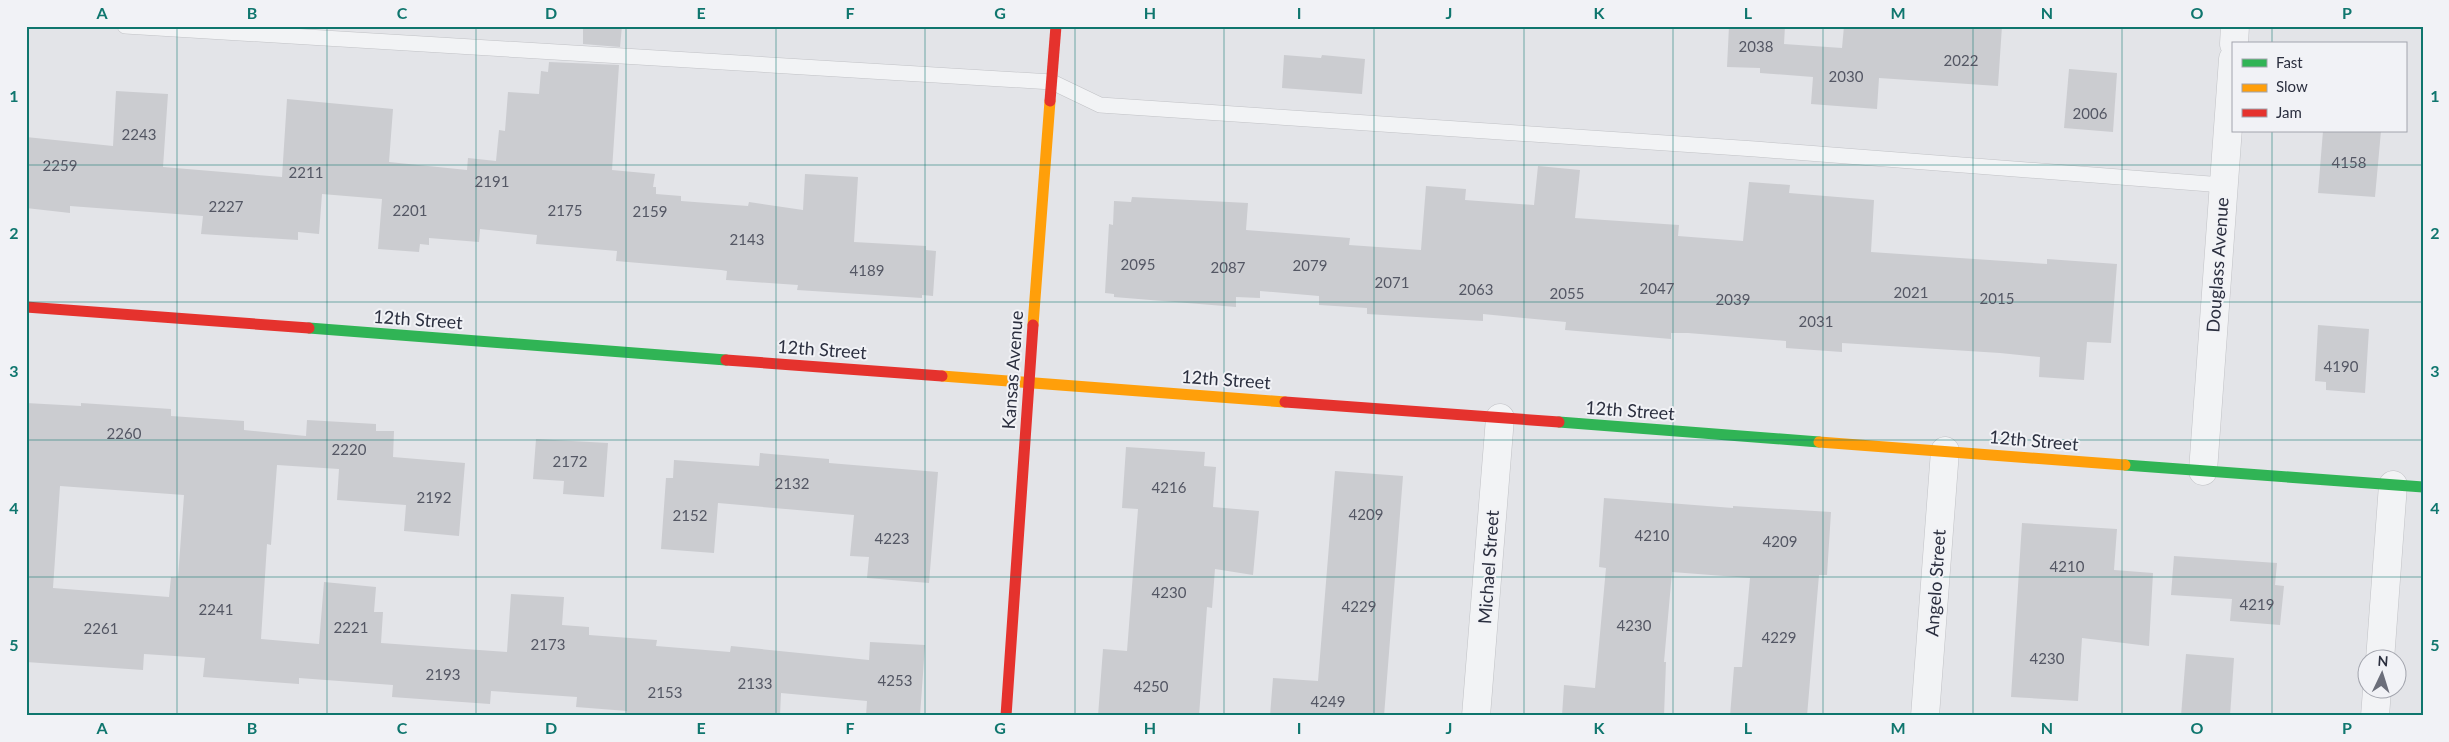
<svg xmlns="http://www.w3.org/2000/svg" width="2449" height="742" viewBox="0 0 2449 742" font-family="Lato,sans-serif">
  <style>
    .building { fill: #cbccd0; fill-rule: evenodd }
    .lines { fill: none; stroke-linecap: round; stroke-linejoin: round }
    .lane-casing { stroke: #c1c2c6; stroke-width: 16 }
    .street-casing { stroke: #c1c2c6; stroke-width: 29 }
    .lane { stroke: #f2f3f5; stroke-width: 15 }
    .street { stroke: #f2f3f5; stroke-width: 28 }
    .fast { stroke: #30b455; stroke-width: 11 }
    .slow { stroke: #ff9f0a; stroke-width: 11 }
    .jam { stroke: #e5322d; stroke-width: 11 }
    .grid { fill: none; stroke: #0f766e; stroke-width: 1; stroke-opacity: 0.55 }
    .labels { text-anchor: middle; dominant-baseline: central; stroke-width: 4; stroke-linejoin: round; paint-order: stroke }
    .number-label { font-size: 15px; fill: #545764 }
    .street-label { font-size: 18px; fill: #2b2f3f; stroke: #f1f2f6 }
    .neatline { fill: none; stroke: #0f766e; stroke-width: 2 }
    .grid-label { font-size: 16px; text-anchor: middle; font-weight: bold; fill: #0f766e }
  </style>
  <rect width="100%" height="100%" fill="#e3e4e8"/>
  <g class="building">
    <path d="M583,26h39l-2,21 -37,-3z"/>
    <path d="M1729,26h56l-1,18 58,4 2,-22h158l-4,60 -119,-8 -2,31 -66,-5 2,-27 -53,-4v-5l-33,-1z"/>
    <path d="M1284,55l37,3 1,-3 43,4 -3,35 -80,-6z"/>
    <path d="M549,62l70,3 -7,105 43,4 -2,13h3v7l25,2v5l67,5 1,-4 54,8 2,-36 53,3 -4,65 72,4v4l10,1 -3,45 -11,-1v3l-125,-8 1,-5 -72,-5 1,-9 -6,-1 -105,-9 1,-10 -81,-7 1,-9 -57,-6 -1,13 -50,-4v7l-9,-1 -1,8 -41,-3 4,-50 -60,-5 -3,40 -21,-2v8l-97,-6 2,-18 -133,-10v7l-44,-5v-71l87,9 3,-55 52,3 -5,73 119,10 5,-78 106,10 -4,53 78,8 1,-12 28,3 3,-31 6,1 3,-39 31,2 2,-23 7,1z"/>
    <path d="M2069,69l48,4 -4,59 -49,-4z"/>
    <path d="M2323,131h58l-6,66 -57,-4z"/>
    <path d="M1538,166l42,4 -5,48 104,7 -1,11 65,5 6,-59 41,3 -1,8 85,7 -3,52 176,12v-5l70,5 -6,79 -24,-1 -3,38 -45,-3 1,-20 -40,-4 -158,-10v9l-56,-4v-7l-98,-8h-17v6l-106,-9 1,-8 -83,-8v7l-116,-7v-6l-48,-3v-9l-59,-5v7l-24,-1v10l-122,-10v-3l-9,-1 4,-69 4,1 1,-24 17,1 1,-5 116,6 -2,27 104,8 -1,7 72,5 5,-64 40,3 -1,11 69,5z"/>
    <path d="M2318,325l51,4 -4,64 -39,-3v-8l-11,-1z"/>
    <path d="M26,403l55,3v-3l90,6v7l73,5v9l62,6 1,-16 69,4v7h18l-1,26 72,6 -6,73 -55,-5 2,-26 -69,-5 2,-31 -62,-4 -6,80 -4,-1 -6,95 58,5 5,-62 52,5 -2,25h9l-2,31 126,9 4,-58 53,3 -2,28 27,2v8l68,5 -1,6 74,6 1,-6 138,14 1,-18 55,3 -5,71h-54l1,-15 -86,-8 -1,23h-153v-5l-51,-4 1,-10 -86,-6 -1,13 -98,-7 1,-12 -94,-7v6l-96,-7 2,-19 -61,-4 -1,16 -117,-8zM60,486l124,9 -6,83 -7,-1 -2,20 -116,-9z"/>
    <path d="M536,439l72,4 -4,54 -41,-3 1,-13 -31,-2z"/>
    <path d="M1126,447l79,5 -1,14 12,1 -3,40 46,4 -6,64 -38,-6 -3,39 -5,-1 -8,109h-101l5,-67 24,2 11,-142 -16,-1z"/>
    <path d="M760,453l69,6v4l109,9 -9,111 -62,-5 2,-21 -19,-1 4,-41 -136,-12 -4,50 -53,-4 5,-71h7l1,-18 85,6z"/>
    <path d="M1335,471l68,5 -19,240h-114l3,-38 45,3z"/>
    <path d="M1604,498l129,10v-2l98,6 -4,63h-8l-12,141h-77l4,-49h8l8,-89 -78,-6 -8,90h2l-2,54h-102l2,-31 31,3 11,-120 -7,-1z"/>
    <path d="M2022,523l95,6 -3,41 39,3 -4,73 -67,-8 -4,63 -67,-4z"/>
    <path d="M2174,556l103,7 -2,22 9,1 -4,39 -50,-4 2,-22 -61,-4z"/>
    <path d="M2186,654l48,4 -4,58h-49z"/>
  </g>
  <g class="lines">
    <defs>
      <path id="lane" d="M125,26l927,56 48,23 655,44 468,36"/>
      <g id="street">
        <path d="M2234,44l1,-18"/>
        <path d="M2203,471l30,-412"/>
        <path d="M2380,660l13,-175"/>
        <path d="M1476,716l24,-298"/>
        <path d="M1925,716l20,-265"/>
        <path d="M2375,716l2,-26"/>
      </g>
    </defs>
    <use href="#lane" class="lane-casing"/>
    <use href="#street" class="street-casing"/>
    <use href="#lane" class="lane"/>
    <use href="#street" class="street"/>
    <g class="fast">
      <path d="M309,328l417,32"/>
      <path d="M1559,422l260,20"/>
      <path d="M2125,465l298,22"/>
    </g>
    <g class="slow">
      <path d="M1033,325l17,-224"/>
      <path d="M942,376l343,26"/>
      <path d="M1819,442l306,23"/>
    </g>
    <g class="jam">
      <path d="M1050,101l6,-75"/>
      <path d="M26,307l283,21"/>
      <path d="M726,360l216,16"/>
      <path d="M1285,402l274,20"/>
      <path d="M1006,716l27,-391"/>
    </g>
  </g>
  <path class="grid" d="M177,26v690M327,26v690M476,26v690M626,26v690M776,26v690M925,26v690M1075,26v690M1224,26v690M1374,26v690M1524,26v690M1673,26v690M1823,26v690M1973,26v690M2122,26v690M2272,26v18M2272,131v585M26,165h2397M26,302h2397M26,440h2397M26,577h2397"/>
  <g class="labels">
    <g class="number-label">
      <text x="1756" y="46">2038</text>
      <text x="1961" y="60">2022</text>
      <text x="1846" y="76">2030</text>
      <text x="2090" y="113">2006</text>
      <text x="139" y="134">2243</text>
      <text x="2349" y="162">4158</text>
      <text x="60" y="165">2259</text>
      <text x="306" y="172">2211</text>
      <text x="492" y="181">2191</text>
      <text x="226" y="206">2227</text>
      <text x="410" y="210">2201</text>
      <text x="565" y="210">2175</text>
      <text x="650" y="211">2159</text>
      <text x="747" y="239">2143</text>
      <text x="1138" y="264">2095</text>
      <text x="1310" y="265">2079</text>
      <text x="1228" y="267">2087</text>
      <text x="867" y="270">4189</text>
      <text x="1392" y="282">2071</text>
      <text x="1657" y="288">2047</text>
      <text x="1476" y="289">2063</text>
      <text x="1911" y="292">2021</text>
      <text x="1567" y="293">2055</text>
      <text x="1997" y="298">2015</text>
      <text x="1733" y="299">2039</text>
      <text x="1816" y="321">2031</text>
      <text x="2341" y="366">4190</text>
      <text x="124" y="433">2260</text>
      <text x="349" y="449">2220</text>
      <text x="570" y="461">2172</text>
      <text x="792" y="483">2132</text>
      <text x="1169" y="487">4216</text>
      <text x="434" y="497">2192</text>
      <text x="1366" y="514">4209</text>
      <text x="690" y="515">2152</text>
      <text x="1652" y="535">4210</text>
      <text x="892" y="538">4223</text>
      <text x="1780" y="541">4209</text>
      <text x="2067" y="566">4210</text>
      <text x="1169" y="592">4230</text>
      <text x="2257" y="604">4219</text>
      <text x="1359" y="606">4229</text>
      <text x="216" y="609">2241</text>
      <text x="1634" y="625">4230</text>
      <text x="351" y="627">2221</text>
      <text x="101" y="628">2261</text>
      <text x="1779" y="637">4229</text>
      <text x="548" y="644">2173</text>
      <text x="2047" y="658">4230</text>
      <text x="443" y="674">2193</text>
      <text x="895" y="680">4253</text>
      <text x="755" y="683">2133</text>
      <text x="1151" y="686">4250</text>
      <text x="665" y="692">2153</text>
      <text x="1328" y="701">4249</text>
    </g>
    <g class="street-label">
      <text transform="translate(2217 265) rotate(-86)">Douglass Avenue</text>
      <text transform="translate(418 319) rotate(4)">12th Street</text>
      <text transform="translate(822 349) rotate(4)">12th Street</text>
      <text transform="translate(1012 370) rotate(-86)">Kansas Avenue</text>
      <text transform="translate(1226 379) rotate(4)">12th Street</text>
      <text transform="translate(1630 410) rotate(4)">12th Street</text>
      <text transform="translate(2034 440) rotate(5)">12th Street</text>
      <text transform="translate(1488 567) rotate(-86)">Michael Street</text>
      <text transform="translate(1935 583) rotate(-86)">Angelo Street</text>
    </g>
  </g>
  <rect width="2449" height="742" fill="none" stroke="#f1f2f6" stroke-width="55"/>
  <rect x="2232" y="42" width="175" height="90" fill="#f1f2f6" stroke="#a2a4ad"/>
  <rect x="2242" y="59" width="25" height="8" fill="#30b455" stroke="#a2a4ad"/>
  <text x="2276" y="68" font-size="15" fill="#2b2f3f">Fast</text>
  <rect x="2242" y="84" width="25" height="8" fill="#ff9f0a" stroke="#a2a4ad"/>
  <text x="2276" y="92" font-size="15" fill="#2b2f3f">Slow</text>
  <rect x="2242" y="109" width="25" height="8" fill="#e5322d" stroke="#a2a4ad"/>
  <text x="2276" y="118" font-size="15" fill="#2b2f3f">Jam</text>
  <g transform="translate(2382 674) rotate(4)"><circle r="24" fill="#f1f2f6" stroke="#a2a4ad"/>
  <path d="M0-4L9 19L0 12L-9 19Z" fill="#6b6e7a"/>
  <text y="-8" font-size="14" font-weight="bold" text-anchor="middle" fill="#2b2f3f">N</text>
  </g>
  <rect x="28" y="28" width="2394" height="686" class="neatline"/>
  <g class="grid-label">
    <text x="102" y="19">A</text>
    <text x="252" y="19">B</text>
    <text x="402" y="19">C</text>
    <text x="551" y="19">D</text>
    <text x="701" y="19">E</text>
    <text x="850" y="19">F</text>
    <text x="1000" y="19">G</text>
    <text x="1150" y="19">H</text>
    <text x="1299" y="19">I</text>
    <text x="1449" y="19">J</text>
    <text x="1599" y="19">K</text>
    <text x="1748" y="19">L</text>
    <text x="1898" y="19">M</text>
    <text x="2047" y="19">N</text>
    <text x="2197" y="19">O</text>
    <text x="2347" y="19">P</text>
    <text x="14" y="102">1</text>
    <text x="2435" y="102">1</text>
    <text x="14" y="239">2</text>
    <text x="2435" y="239">2</text>
    <text x="14" y="377">3</text>
    <text x="2435" y="377">3</text>
    <text x="14" y="514">4</text>
    <text x="2435" y="514">4</text>
    <text x="14" y="651">5</text>
    <text x="2435" y="651">5</text>
    <text x="102" y="734">A</text>
    <text x="252" y="734">B</text>
    <text x="402" y="734">C</text>
    <text x="551" y="734">D</text>
    <text x="701" y="734">E</text>
    <text x="850" y="734">F</text>
    <text x="1000" y="734">G</text>
    <text x="1150" y="734">H</text>
    <text x="1299" y="734">I</text>
    <text x="1449" y="734">J</text>
    <text x="1599" y="734">K</text>
    <text x="1748" y="734">L</text>
    <text x="1898" y="734">M</text>
    <text x="2047" y="734">N</text>
    <text x="2197" y="734">O</text>
    <text x="2347" y="734">P</text>
  </g>
</svg>
